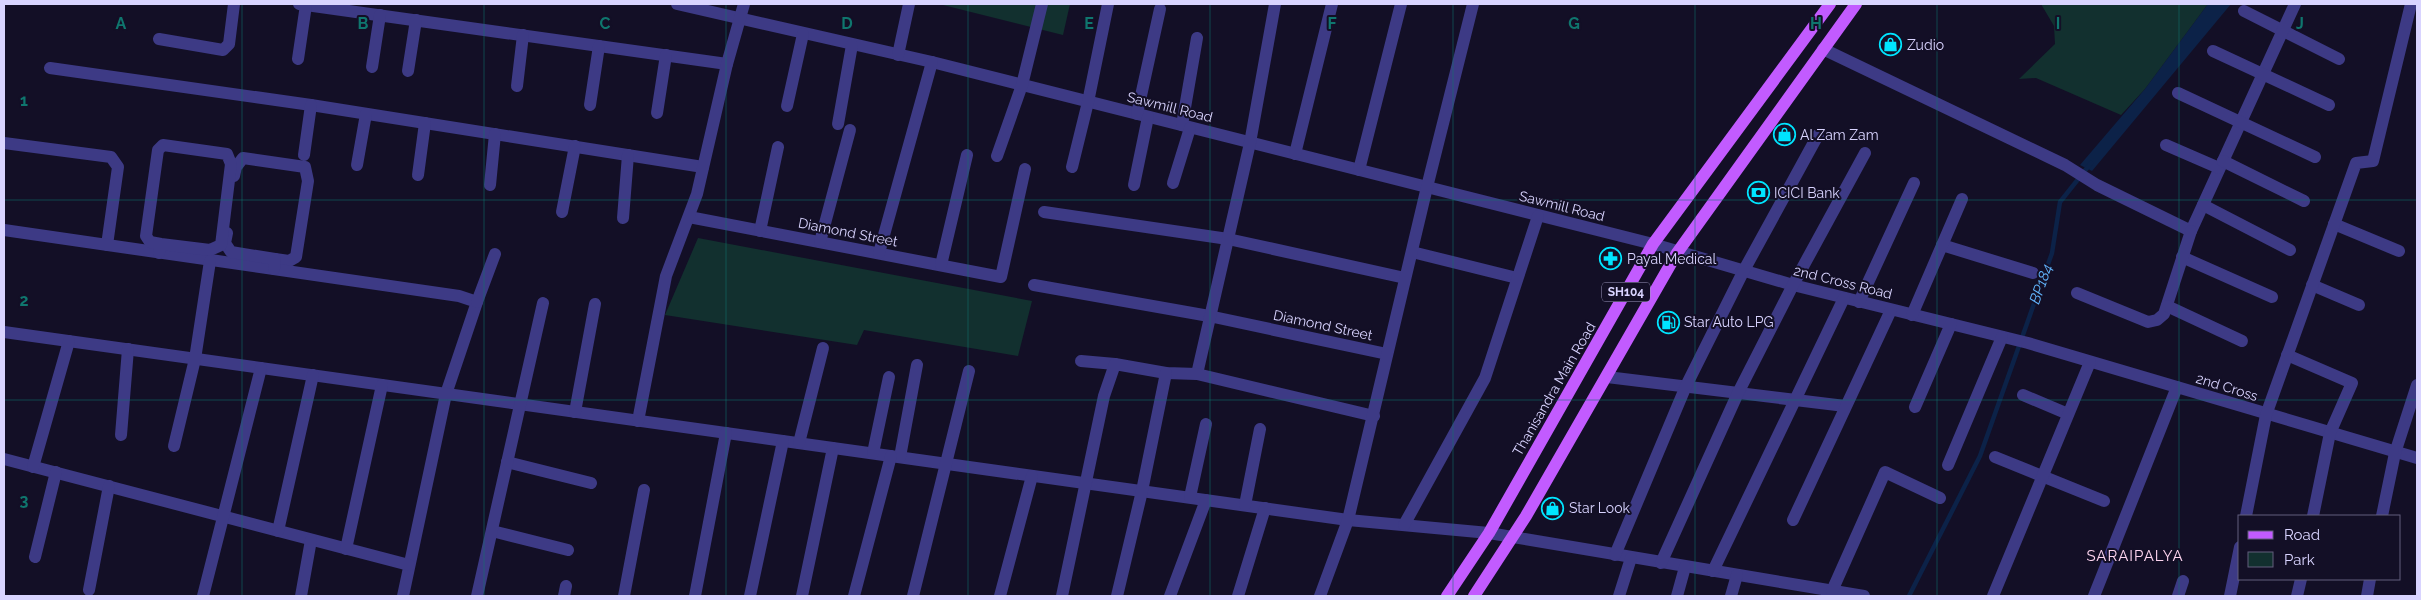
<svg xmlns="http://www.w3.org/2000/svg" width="2421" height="600" viewBox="0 0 2421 600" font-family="Raleway,sans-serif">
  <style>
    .green { fill: #12302f }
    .water { fill: #0c2248 }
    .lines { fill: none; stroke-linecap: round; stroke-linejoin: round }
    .stream { stroke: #0c2248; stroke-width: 4.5 }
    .street { stroke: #3d3a85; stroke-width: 12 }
    .primary { stroke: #c25bff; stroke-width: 12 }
    .grid { fill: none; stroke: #0f766e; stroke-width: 1; stroke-opacity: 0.55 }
    .labels { text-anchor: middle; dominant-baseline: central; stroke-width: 4; stroke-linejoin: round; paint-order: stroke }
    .shield { fill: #130f26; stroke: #9e99be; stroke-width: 1 }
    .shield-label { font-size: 12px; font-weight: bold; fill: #d9d4ff }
    .poi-label { font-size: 14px; fill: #d9d4ff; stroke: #130f26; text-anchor: start }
    .street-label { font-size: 14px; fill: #d9d4ff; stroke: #130f26 }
    .water-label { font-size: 15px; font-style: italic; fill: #62b6ff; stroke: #130f26 }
    .neighbourhood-label { font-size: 15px; letter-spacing: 1px; fill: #ffd6f0; stroke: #130f26 }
    .grid-label { font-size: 16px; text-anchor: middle; font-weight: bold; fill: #0f766e; stroke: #130f26; stroke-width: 4; stroke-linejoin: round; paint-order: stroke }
  </style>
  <rect width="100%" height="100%" fill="#130f26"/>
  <g class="green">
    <path d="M939,4h131l-7,31z"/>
    <path d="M2041,4h167l-63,85 -24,26 -85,-37 -17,1 36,-35 -1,-18z"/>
    <path d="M698,238l334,63 -14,55 -154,-26 -7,15 -192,-30z"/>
  </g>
  <path class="water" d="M2208,4h23l-139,167 -12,-6 65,-76z"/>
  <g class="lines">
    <path class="stream" d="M1909,596l71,-140 72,-203 8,-51 31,-39"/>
    <g class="street">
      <path d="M299,4l428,60"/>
      <path d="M677,4l255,58 721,182 140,41 235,58 389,115"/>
      <path d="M2244,11l95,48"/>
      <path d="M159,39l64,11 6,-6 5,-40"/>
      <path d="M1823,49l242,116 32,20 94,46 104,-227"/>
      <path d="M2213,51l116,54"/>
      <path d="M898,55l11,-51"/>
      <path d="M298,59l8,-54"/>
      <path d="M372,67l8,-52"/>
      <path d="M50,68l261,37 392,62"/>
      <path d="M408,71l8,-51"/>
      <path d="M517,86l6,-51"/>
      <path d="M2178,93l137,64"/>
      <path d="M590,105l9,-59"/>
      <path d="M787,106l16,-72"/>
      <path d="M657,113l9,-58"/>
      <path d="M1137,114l23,-105"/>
      <path d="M838,124l14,-79"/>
      <path d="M1182,125l15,-87"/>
      <path d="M4,143l107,14 7,10 -11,78"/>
      <path d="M2166,145l53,23"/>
      <path d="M1295,154l37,-150"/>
      <path d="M304,155l7,-50"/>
      <path d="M997,156l25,-71 20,-81"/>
      <path d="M2223,161l81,40"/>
      <path d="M357,165l9,-51"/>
      <path d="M1072,167l16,-65 20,-98"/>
      <path d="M1359,170l42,-166"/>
      <path d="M418,175l7,-52"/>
      <path d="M234,176l2,-9 7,-9 62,9 3,14 -12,76 -7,4 -14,-2"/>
      <path d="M1173,183l17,-55"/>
      <path d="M490,185l5,-51"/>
      <path d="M1134,185l14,-68"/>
      <path d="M2203,205l87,45"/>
      <path d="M562,212l13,-66"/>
      <path d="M1044,212l184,27 177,39"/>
      <path d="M689,217l312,60 24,-108"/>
      <path d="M623,218l5,-63"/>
      <path d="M2334,224l65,27"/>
      <path d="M4,230l455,66 18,6 -31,92 -43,202"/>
      <path d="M760,231l18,-84"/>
      <path d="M227,233l-2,10 6,9 44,7 -1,10"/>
      <path d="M820,242l30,-112"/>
      <path d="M1942,245l91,28"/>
      <path d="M1412,252l105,26"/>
      <path d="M159,253l2,-9 -11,-2 -4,-6 12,-86 5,-5 64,9 4,10 -10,81 -11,5 -49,-6"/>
      <path d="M879,253l53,-191"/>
      <path d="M2182,257l90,40"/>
      <path d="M941,265l26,-110"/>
      <path d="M1034,285l175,31 178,38"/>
      <path d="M2312,285l47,20"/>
      <path d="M2077,293l71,29 9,-2 7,-6 27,-83"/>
      <path d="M477,302l18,-48"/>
      <path d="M1859,302l55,-119"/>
      <path d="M2167,306l75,35"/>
      <path d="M1912,315l50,-116"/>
      <path d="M4,332l1344,188 141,13 375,63"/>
      <path d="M2287,355l65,28 -22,50 -17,83"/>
      <path d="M1081,361l34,3"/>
      <path d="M1197,374l53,-231 25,-139"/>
      <path d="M1607,377l238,29"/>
      <path d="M2023,395l45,19"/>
      <path d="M1915,407l36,-83"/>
      <path d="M575,412l20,-108"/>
      <path d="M638,421l28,-145 31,-82 30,-130 17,-60"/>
      <path d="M121,435l7,-86"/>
      <path d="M799,443l24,-95"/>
      <path d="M174,446l21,-87 15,-98"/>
      <path d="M873,453l16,-76"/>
      <path d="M900,457l17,-92"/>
      <path d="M1995,457l109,44"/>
      <path d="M4,459l405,106"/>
      <path d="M507,462l84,21"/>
      <path d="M1948,465l54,-128"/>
      <path d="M33,467l36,-126"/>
      <path d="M1190,497l16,-73"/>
      <path d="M1245,505l15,-76"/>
      <path d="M2246,516l20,-101 90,-252 17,-2 38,-157"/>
      <path d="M2382,516l13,-63 22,-68"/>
      <path d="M1793,520l98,-210"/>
      <path d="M1404,525l81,-147 53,-162"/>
      <path d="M278,531l35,-156"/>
      <path d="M492,531l76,19"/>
      <path d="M346,549l36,-164"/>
      <path d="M1615,555l71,-169 57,-114 75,-137"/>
      <path d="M35,557l21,-85"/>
      <path d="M1661,563l77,-170 55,-108 72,-132"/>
      <path d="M1713,571l131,-273"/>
      <path d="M89,590l20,-104"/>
      <path d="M1832,591l53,-119 55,26"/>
      <path d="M203,596l58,-228"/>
      <path d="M301,596l10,-56"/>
      <path d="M477,596l66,-293"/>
      <path d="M564,596l2,-10"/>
      <path d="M624,596l20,-106"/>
      <path d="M695,596l31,-163"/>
      <path d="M750,596l33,-155"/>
      <path d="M802,596l31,-148"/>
      <path d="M854,596l37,-140"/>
      <path d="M913,596l56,-225"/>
      <path d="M1000,596l32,-120"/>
      <path d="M1062,596l42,-200 11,-32 51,9 31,1 177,42"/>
      <path d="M1117,596l25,-105 24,-118"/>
      <path d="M1170,596l36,-96"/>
      <path d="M1238,596l27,-88"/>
      <path d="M1320,596l28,-76 79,-333 46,-183"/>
      <path d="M1619,596l12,-38"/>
      <path d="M1677,596l8,-29"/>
      <path d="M1731,596l6,-21"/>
      <path d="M1993,596l97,-234"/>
      <path d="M2094,596l83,-209"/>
      <path d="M2178,596l5,-15"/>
      <path d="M2230,596l10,-49"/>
      <path d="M2297,596l4,-17"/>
      <path d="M2367,596l3,-17"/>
    </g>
    <g class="primary">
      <path d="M1447,596l42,-63 164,-289 177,-240"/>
      <path d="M1474,596l52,-80 151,-263 179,-249"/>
    </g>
  </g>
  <path class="grid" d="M242,4v592M484,4v592M726,4v592M968,4v592M1210,4v592M1453,4v592M1695,4v592M1937,4v592M2179,4v592M4,200h2413M4,400h2413"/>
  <defs>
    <symbol id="shop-ring" viewBox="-11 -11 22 22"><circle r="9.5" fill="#130f26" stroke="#00e5ff" stroke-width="1.5"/><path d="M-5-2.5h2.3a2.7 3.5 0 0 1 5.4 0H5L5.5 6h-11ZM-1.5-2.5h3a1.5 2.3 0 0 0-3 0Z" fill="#00e5ff"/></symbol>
    <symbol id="bank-ring" viewBox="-11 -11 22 22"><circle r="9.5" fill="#130f26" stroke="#00e5ff" stroke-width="1.5"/><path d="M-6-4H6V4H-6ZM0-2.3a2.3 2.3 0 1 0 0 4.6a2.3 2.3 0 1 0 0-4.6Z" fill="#00e5ff"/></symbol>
    <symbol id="pharmacy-ring" viewBox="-11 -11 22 22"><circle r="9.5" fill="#130f26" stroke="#00e5ff" stroke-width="1.5"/><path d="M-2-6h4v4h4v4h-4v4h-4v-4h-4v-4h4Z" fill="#00e5ff"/></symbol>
    <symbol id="fuel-ring" viewBox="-11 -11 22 22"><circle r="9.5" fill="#130f26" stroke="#00e5ff" stroke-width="1.5"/><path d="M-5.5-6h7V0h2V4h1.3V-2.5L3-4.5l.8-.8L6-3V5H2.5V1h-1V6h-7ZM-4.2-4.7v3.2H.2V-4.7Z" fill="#00e5ff"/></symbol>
  </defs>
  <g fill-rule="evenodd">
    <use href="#shop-ring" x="1878" y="32" width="25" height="25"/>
    <use href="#shop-ring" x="1772" y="122" width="25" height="25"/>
    <use href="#bank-ring" x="1746" y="180" width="25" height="25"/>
    <use href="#pharmacy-ring" x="1598" y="246" width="25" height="25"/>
    <use href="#fuel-ring" x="1656" y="310" width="25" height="25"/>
    <use href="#shop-ring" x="1540" y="496" width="25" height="25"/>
  </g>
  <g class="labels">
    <rect class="shield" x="1602" y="282.5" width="48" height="19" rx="4"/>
    <g class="shield-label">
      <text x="1626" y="292">SH104</text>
    </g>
    <g class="poi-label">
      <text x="1907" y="45">Zudio</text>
      <text x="1800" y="135">Al Zam Zam</text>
      <text x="1774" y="193">ICICI Bank</text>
      <text x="1627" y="259">Payal Medical</text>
      <text x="1684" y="322">Star Auto LPG</text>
      <text x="1569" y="508">Star Look</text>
    </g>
    <g class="street-label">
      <text transform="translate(1170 107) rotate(14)">Sawmill Road</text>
      <text transform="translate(1562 206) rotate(14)">Sawmill Road</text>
      <text transform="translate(848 232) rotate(11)">Diamond Street</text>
      <text transform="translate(1843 282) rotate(14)">2nd Cross Road</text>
      <text transform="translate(1323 325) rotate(12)">Diamond Street</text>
      <text transform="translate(2227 387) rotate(17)">2nd Cross</text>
      <text transform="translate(1554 389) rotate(-60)">Thanisandra Main Road</text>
    </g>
    <g class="water-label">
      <text transform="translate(2041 284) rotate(-70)">BP184</text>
    </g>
    <g class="neighbourhood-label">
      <text x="2135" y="556">SARAIPALYA</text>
    </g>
  </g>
  <g class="grid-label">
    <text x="121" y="29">A</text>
    <text x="363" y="29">B</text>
    <text x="605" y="29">C</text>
    <text x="847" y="29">D</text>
    <text x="1089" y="29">E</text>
    <text x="1332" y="29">F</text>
    <text x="1574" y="29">G</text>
    <text x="1816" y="29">H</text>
    <text x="2058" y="29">I</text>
    <text x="2300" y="29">J</text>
    <text x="24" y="106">1</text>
    <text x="24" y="306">2</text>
    <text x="24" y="506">3</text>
  </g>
  <rect width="2421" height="600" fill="none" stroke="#d9d4ff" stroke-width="10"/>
  <rect x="2238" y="515" width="162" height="65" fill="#130f26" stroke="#625e7d"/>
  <rect x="2248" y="531" width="25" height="8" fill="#c25bff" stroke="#625e7d"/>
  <text x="2284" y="540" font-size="15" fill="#d9d4ff">Road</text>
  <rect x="2248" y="552" width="25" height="15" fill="#12302f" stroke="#625e7d"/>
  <text x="2284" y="565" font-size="15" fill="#d9d4ff">Park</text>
</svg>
